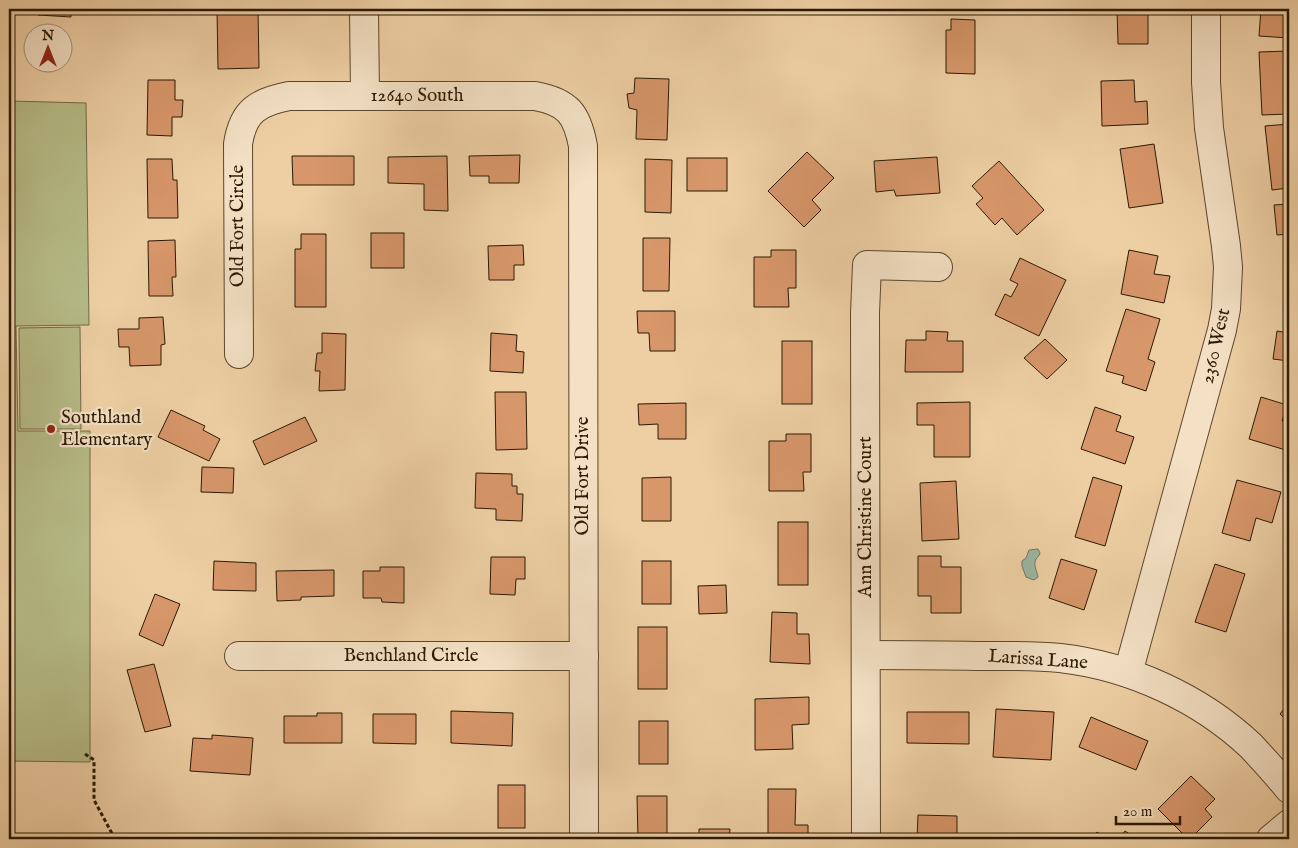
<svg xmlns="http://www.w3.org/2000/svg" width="1298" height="848" viewBox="0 0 1298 848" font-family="'IM FELL English',serif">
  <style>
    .green { fill: #b6bb87; stroke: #706a45 }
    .water { fill: #9bb7a1; stroke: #6e7862 }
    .building { fill: #d8976b; stroke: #2b1a03 }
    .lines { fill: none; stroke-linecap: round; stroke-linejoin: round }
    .minor-casing { stroke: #5c472b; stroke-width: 30 }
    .path { stroke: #2b1a03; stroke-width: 3; stroke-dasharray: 4 2.5; stroke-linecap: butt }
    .minor { stroke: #f4e0c4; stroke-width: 28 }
    .poi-dot { fill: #8f2418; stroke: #f4e0c4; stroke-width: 2 }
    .labels { text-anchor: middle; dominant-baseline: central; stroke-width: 4.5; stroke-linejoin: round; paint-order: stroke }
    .street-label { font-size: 19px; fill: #2b1a03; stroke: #f4e0c4 }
    .poi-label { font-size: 19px; fill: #2b1a03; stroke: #f4e0c4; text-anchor: start }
  </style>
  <rect width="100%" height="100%" fill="#eecfa4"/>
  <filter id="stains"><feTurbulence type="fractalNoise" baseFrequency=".004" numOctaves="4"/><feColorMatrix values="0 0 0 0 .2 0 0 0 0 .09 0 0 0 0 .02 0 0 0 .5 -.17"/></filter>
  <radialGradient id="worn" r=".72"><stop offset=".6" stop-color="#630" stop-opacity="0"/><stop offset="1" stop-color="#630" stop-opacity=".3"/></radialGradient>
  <g class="green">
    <path d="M9,101l77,2 3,222 -73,1 2,105h72v331l-81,-1z"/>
    <path d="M80,327l1,102h-61l-1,-101z"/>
  </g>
  <path class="water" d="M1038,549l2,4c-1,3 -2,4 -4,6 -3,6 1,12 2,18l-4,3 -8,-3 -4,-11v-5l4,-3 3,-8z"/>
  <g class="building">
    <path d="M38,9h33v8l-33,-2z"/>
    <path d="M217,9h41l1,59 -41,1z"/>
    <path d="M1117,9h31v35h-30z"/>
    <path d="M1261,9h28v29l-30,-2z"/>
    <path d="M951,19l24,1v54l-29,-1v-43h5z"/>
    <path d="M1289,51v63l-27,1 -3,-63z"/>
    <path d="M635,78l34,1 -2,61 -31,-1 1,-29 -8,-2 -2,-14 7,-1z"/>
    <path d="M148,80h27v20h8l-1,17h-10v19l-25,-1z"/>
    <path d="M1134,80l1,22 12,-1 1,23 -46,2 -1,-45z"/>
    <path d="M1289,124v64l-17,2 -7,-64z"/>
    <path d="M1154,144l9,59 -34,5 -9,-59z"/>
    <path d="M807,152l27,26 -22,22 9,10 -17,17 -36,-36z"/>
    <path d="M520,155l-1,28h-30v-7h-19l-1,-20z"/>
    <path d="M292,156h62v29h-61z"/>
    <path d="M447,156l1,55 -24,-1v-26l-36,-1v-26z"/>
    <path d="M937,157l3,36 -44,3 -2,-6 -18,2 -2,-31z"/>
    <rect x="687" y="158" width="40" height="33"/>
    <path d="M147,159h25l1,21h4l1,38h-30z"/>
    <path d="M645,159l27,1 -1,53 -26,-1z"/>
    <path d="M999,161l45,49 -27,25 -15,-17 -7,7 -19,-21 7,-6 -11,-12z"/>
    <path d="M1289,204v30l-12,1 -3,-30z"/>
    <rect x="371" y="233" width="33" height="35"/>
    <path d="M301,234h25v73h-31v-58h6z"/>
    <path d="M643,238h27l-1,53h-26z"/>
    <path d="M175,240l1,37h-4l1,19h-24l-1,-55z"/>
    <path d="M523,245l1,20h-10v15h-25l-1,-34z"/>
    <path d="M771,250h25v38h-8l1,19h-35v-50h17z"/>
    <path d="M1129,250l29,6 -4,18 16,2 -6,27 -43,-9z"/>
    <path d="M1020,258l46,22 -27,56 -44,-21 10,-21 6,3 7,-13 -8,-4z"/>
    <path d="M1126,309l34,10 -12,40 7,3 -9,29 -24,-8 2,-7 -18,-5z"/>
    <path d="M637,311h38v40h-25l-1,-18h-11z"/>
    <path d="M163,317l2,27 -4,1v20l-31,1 -1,-19h-10l-1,-18h21v-11z"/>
    <path d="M926,331l22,1 -1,9h16v31h-58l1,-32h20z"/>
    <path d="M1277,331l12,2v28l-16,-2z"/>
    <path d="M322,333l24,1 -1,56 -26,1 1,-20h-5l2,-18h5z"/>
    <path d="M491,333l26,2 -1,16 8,1 -1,21 -33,-2z"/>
    <path d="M1045,339l22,21 -20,19 -23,-21z"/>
    <rect x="782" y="341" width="30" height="63"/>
    <path d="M495,392h31l1,57 -31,1z"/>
    <path d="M1261,397l26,8 -5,16 7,2v28l-40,-12z"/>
    <path d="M970,402v55h-36v-32h-17v-22z"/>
    <path d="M686,403v36h-28v-15l-19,1 -1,-21z"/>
    <path d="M1095,407l26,9 -5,15 18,6 -9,27 -44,-15z"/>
    <path d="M171,410l34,16 -2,4 17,9 -11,22 -51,-24z"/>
    <path d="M305,417l12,24 -53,24 -11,-24z"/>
    <path d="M786,434h25v38h-8l1,19h-35v-50h17z"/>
    <path d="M202,467l32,1 -1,25 -32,-1z"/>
    <path d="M476,473l36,1v12h5v8h6l-1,27 -26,-1v-11l-21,-1z"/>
    <path d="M671,477v44h-29v-43z"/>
    <path d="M1093,477l29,9 -17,60 -30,-9z"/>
    <path d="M1237,480l44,12 -9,31 -16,-5 -6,23 -28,-8z"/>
    <path d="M956,481l3,58 -37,2 -2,-58z"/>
    <rect x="778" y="522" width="30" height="63"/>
    <path d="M918,556h23v11h20v46h-30v-17h-13z"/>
    <path d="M491,557h34v22h-9l-1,16 -25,-1z"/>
    <path d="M1061,559l36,11 -13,40 -35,-12z"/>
    <path d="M214,561l42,2v28l-43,-1z"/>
    <rect x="642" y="561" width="29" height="43"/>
    <path d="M1215,564l30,10 -19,58 -31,-10z"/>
    <path d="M380,567h24v36l-22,-1 -1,-4h-18v-27h17z"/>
    <path d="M334,570v26l-33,1v3l-24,1 -1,-30z"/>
    <path d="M726,585l1,28 -28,1 -1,-28z"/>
    <path d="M155,594l25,10 -17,42 -24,-11z"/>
    <path d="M772,612l25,1v21h12l1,30 -40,-2z"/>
    <rect x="638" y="627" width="29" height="62"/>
    <path d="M154,664l17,62 -26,6 -18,-62z"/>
    <path d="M809,697v27l-17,1 1,24 -38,1v-51z"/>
    <path d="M1289,702v20l-9,-8z"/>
    <path d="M996,709l58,3 -3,48 -58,-3z"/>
    <path d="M451,711l62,2 -1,33 -61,-3z"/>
    <path d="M907,712h62v32l-62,-1z"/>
    <path d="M317,713h25v30h-58v-27h33z"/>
    <path d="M373,714h43v30l-43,-1z"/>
    <path d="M1091,717l57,24 -12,29 -57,-23z"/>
    <rect x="639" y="721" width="29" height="43"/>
    <path d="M212,735l41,3 -3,37 -60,-4 3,-33 19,1z"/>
    <path d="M1191,776l24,23 -10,10 7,8 -22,22h-2l-30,-30z"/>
    <rect x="498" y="785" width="27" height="43"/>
    <path d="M768,789h28l-1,36h13v14h-40z"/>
    <path d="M637,796h30v43h-29z"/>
    <path d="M918,815l39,1v23h-40z"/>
    <path d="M699,829h31l-1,10h-30z"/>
    <path d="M1125,831l12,8h-18z"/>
    <path d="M1097,832l10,7h-15z"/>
  </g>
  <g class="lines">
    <defs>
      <g id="minor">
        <path d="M364,9l1,87"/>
        <path d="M239,354l-1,-210c5,-33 20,-42 51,-48h246c33,6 42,18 48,50l1,693"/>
        <path d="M866,655c37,0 74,0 110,1 28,0 56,-1 84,2 70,8 140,40 191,88 13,14 26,28 38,43"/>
        <path d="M239,656h345"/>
        <path d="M1128,673l94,-343 4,-21 2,-42 -2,-21 -17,-118 -3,-46v-73"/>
        <path d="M866,839l-1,-526 2,-48 71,2"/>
        <path d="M1271,839l18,-15"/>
      </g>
    </defs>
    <use href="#minor" class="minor-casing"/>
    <path class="path" d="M85,754l9,6v40l21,39"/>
    <use href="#minor" class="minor"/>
  </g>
  <circle class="poi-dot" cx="51" cy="429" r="5"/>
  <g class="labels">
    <g class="street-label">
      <text x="417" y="96">12640 South</text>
      <text transform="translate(238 226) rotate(-90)">Old Fort Circle</text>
      <text transform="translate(1216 346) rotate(-77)">2360 West</text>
      <text transform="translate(583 476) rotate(-90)">Old Fort Drive</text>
      <text transform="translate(866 517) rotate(-90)">Ann Christine Court</text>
      <text x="411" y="656">Benchland Circle</text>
      <text transform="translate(1038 660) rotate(4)">Larissa Lane</text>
    </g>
    <g class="poi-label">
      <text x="61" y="418">Southland<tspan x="61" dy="22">Elementary</tspan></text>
    </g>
  </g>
  <rect width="1298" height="848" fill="none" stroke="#eecfa4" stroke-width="30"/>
  <rect x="10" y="10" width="1278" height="828" fill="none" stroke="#2b1a03" stroke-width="2.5"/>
  <rect x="15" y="15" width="1268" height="818" fill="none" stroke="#2b1a03"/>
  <g transform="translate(48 48)"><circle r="24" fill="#f4e0c4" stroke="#a49177"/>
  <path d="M0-4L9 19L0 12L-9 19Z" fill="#8f2418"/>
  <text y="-8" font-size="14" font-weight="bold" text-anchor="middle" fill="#2b1a03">N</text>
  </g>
  <path d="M1116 816v8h64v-8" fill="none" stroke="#2b1a03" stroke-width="2.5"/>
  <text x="1123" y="816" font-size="15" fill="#2b1a03" stroke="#f4e0c4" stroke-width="4" paint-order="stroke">20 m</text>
  <rect width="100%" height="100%" filter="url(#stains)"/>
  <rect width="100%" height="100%" fill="url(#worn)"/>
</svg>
